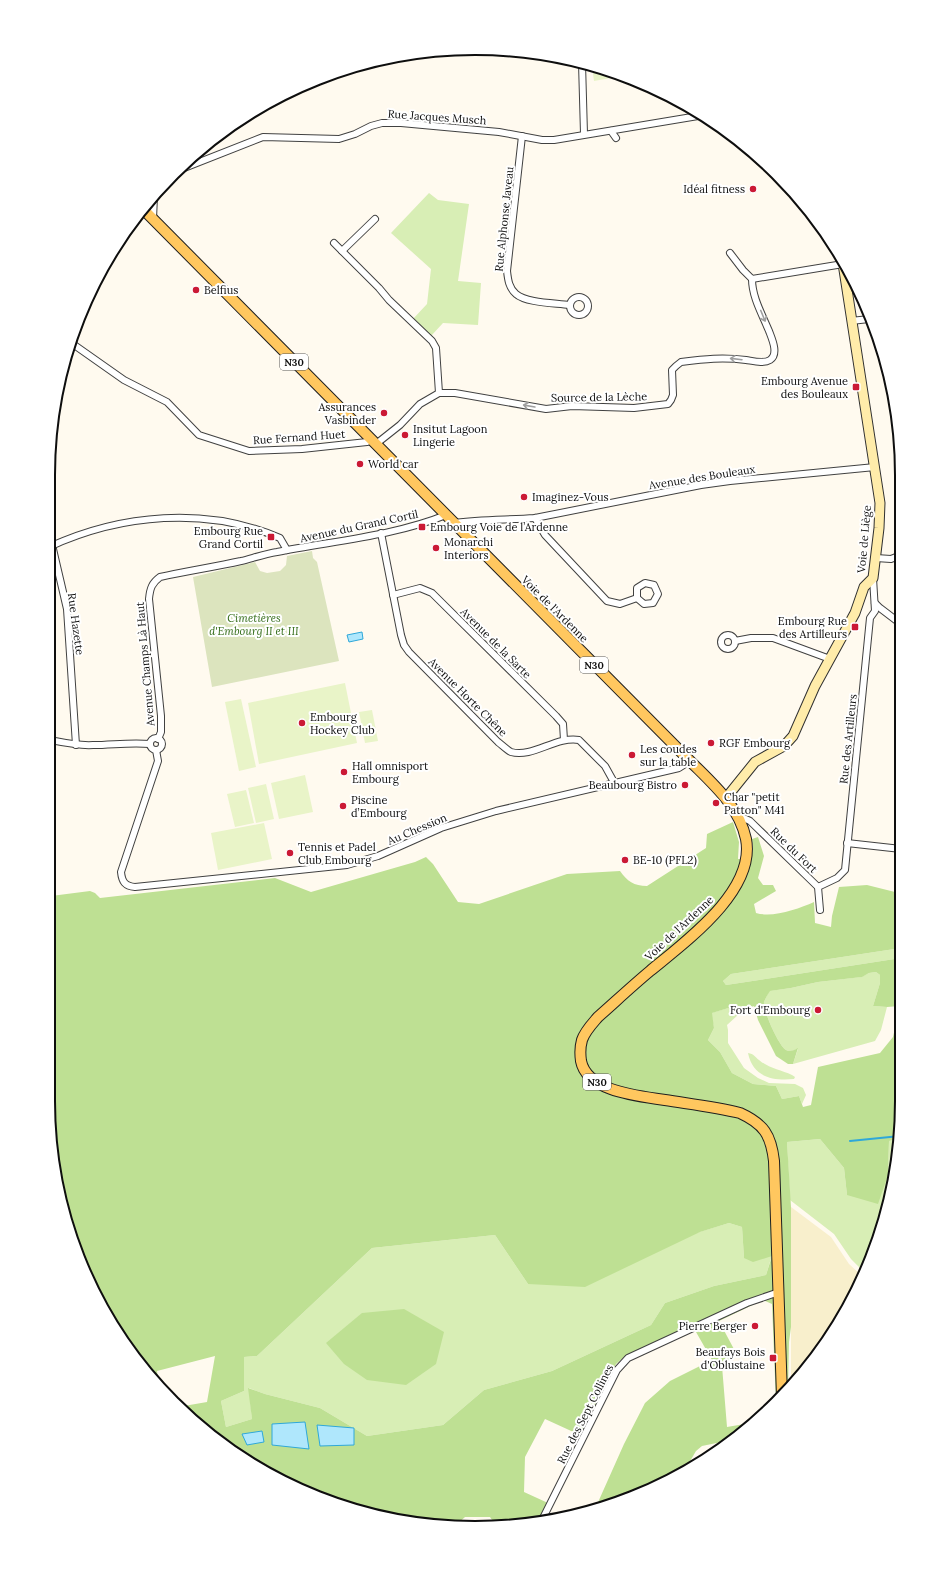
<svg xmlns="http://www.w3.org/2000/svg" width="950" height="1576" viewBox="0 0 950 1576" font-family="Lora,serif">
  <style>
    .farmland { fill: #f8efcc }
    .green { fill: #d8eeb5 }
    .forest { fill: #bee093; fill-rule: evenodd }
    .cemetery { fill: #dce4be }
    .pitch { fill: #e9f4c8 }
    .water { fill: #afe7fc; stroke: #2fa8d9 }
    .lines { fill: none; stroke-linecap: round; stroke-linejoin: round }
    .stream { stroke: #2fa8d9; stroke-width: 2 }
    .street-casing { stroke: #414141; stroke-width: 8 }
    .secondary-casing { stroke: #303030; stroke-width: 11 }
    .primary-casing { stroke: #1f1f1f; stroke-width: 12 }
    .street { stroke: #fff; stroke-width: 6 }
    .secondary { stroke: #ffecaa; stroke-width: 9 }
    .primary { stroke: #ffc75f; stroke-width: 10 }
    .oneway { stroke: #9f9f9f }
    .poi-dot { fill: #cb1935; stroke: #fff; stroke-width: 1.5 }
    .labels { text-anchor: middle; dominant-baseline: central; stroke-width: 4; stroke-linejoin: round; paint-order: stroke }
    .shield { fill: #fff; stroke: #565656; stroke-width: 1 }
    .shield-label { font-size: 10px; font-weight: bold; fill: #0e0e0e }
    .street-label { font-size: 11px; fill: #0e0e0e; stroke: #fff }
    .poi-label { font-size: 11px; fill: #0e0e0e; stroke: #fff; text-anchor: start }
    .park-label { font-size: 11px; font-style: italic; fill: #336c18; stroke: #fff }
    .rim { fill: none; stroke: #0e0e0e; stroke-width: 2 }
  </style>
  <rect width="100%" height="100%" fill="#fffaef"/>
  <path class="farmland" d="M791,1207l40,30 18,27 12,11 -31,63 -39,47z"/>
  <g class="green">
    <path d="M429,193l9,7 31,4 -11,77 23,2 -3,42 -35,-2 -12,13 -18,-17 14,-15 4,-35 -40,-36z"/>
    <path d="M901,948v10l-175,27 -3,-4 8,-7z"/>
    <path d="M876,972l4,3v8l-7,23 14,1 -6,23 -6,11 -82,23 5,-15c-4,1 -8,3 -12,1 -7,-4 -23,-39 -22,-48 1,-3 4,-8 5,-11l22,-3 27,-6 43,-5 8,-4z"/>
    <path d="M735,1006l4,8 -12,11 1,5v13l16,25 14,10 11,5 26,1 8,4 3,7 -4,9 -3,-8 -17,3 -6,-13 -23,-2 -21,-11 -12,-21 -12,-12 6,-12 -3,-15z"/>
    <path d="M748,1053c6,1 7,4 11,7 9,8 22,10 33,15l3,2 -1,2c-22,2 -41,-2 -46,-26z"/>
    <path d="M820,1139l24,29 3,27 41,-20 1,-34 10,-2 -20,99 -16,33 -12,-12 -17,-25 -44,-34 -3,-58z"/>
    <path d="M729,1223l13,4 2,31 28,-3 -6,20 -52,11 -49,17 -14,22 -99,46 -68,19 -41,35 -76,11 -47,-28 -55,-14 -16,-6 3,31 -26,8 -5,-26 23,-10v-34l13,-1 115,-108 123,-13 33,49z"/>
  </g>
  <g class="forest">
    <path d="M733,822l6,20 -1,17h13l2,-11 -1,-9 6,-2 6,19 -6,22 5,7h10l3,6 -22,13 2,9c17,5 42,-4 58,-11l1,21 16,4 1,-11 7,-29 28,-2 28,7h6v56l-170,26 -8,7 3,4 175,-27v171l-2,10 -10,2 -1,34 -10,29 -31,-9 -3,-27 -24,-29 -33,3 4,65v120l-2,15 -1,47 -12,14 -4,-99 -9,-4 -44,21 17,32 -14,13 5,61 29,-5 -20,17 -34,7 -6,5 -10,17v2c-28,17 -59,32 -91,39l29,-65 21,-41 25,-22 42,-21 -20,-35 -68,32 -8,7 -36,71 -35,-16 -20,38 -1,35 24,11 -11,20 -40,4 -7,-10h-25l-11,10 -35,-3 -81,-19 -100,-49 -60,-49 29,-5 8,-46 -58,15 2,16 -23,-26 -44,-71 -21,-52 -19,-81 -1,-261 39,-5 5,2 5,5 175,-20 36,14 104,-30 11,-5 7,7 25,38 21,2 88,-30 53,-3c7,10 14,15 27,15l59,-38 1,-14zM876,972l4,3v8l-7,23 14,1 13,-1 -7,31 -13,16 -62,14 -7,38 -8,2 -4,-11 -17,3 -6,-13 -23,-2 -21,-11 -12,-21 -12,-12 6,-12 -2,-15 23,-7 4,8 15,-8 4,14 18,36 12,8h5l5,-16c-3,2 -8,4 -12,2 -7,-4 -23,-39 -22,-48 1,-3 4,-8 6,-11l21,-3 27,-6 44,-5 7,-4zM729,1223l13,4 2,31 9,4 19,-6 -6,19 -52,11 -49,17 -14,22 -99,46 -68,19 -41,35 -76,11 -47,-28 -55,-14 -17,-6 4,31 -26,8 -5,-26 23,-10v-34l13,-1 115,-108 123,-13 33,49 57,3 115,-55z"/>
    <path d="M404,1309l40,23 -8,32 -30,21 -39,-5 -23,-16 -18,-21 36,-30z"/>
  </g>
  <path class="cemetery" d="M312,551l1,7 4,4 22,99 -127,26 -19,-110 62,-15 5,9 7,2 13,-2 6,-6 1,-9z"/>
  <g class="pitch">
    <path d="M592,66l18,6 1,6 -17,3z"/>
    <path d="M345,683l12,60 -98,21 -11,-61z"/>
    <path d="M241,699l15,68 -17,4 -14,-69z"/>
    <path d="M372,710l6,31 -13,2 -6,-31z"/>
    <path d="M305,775l8,37 -34,7 -8,-36z"/>
    <path d="M266,784l8,35 -18,4 -8,-35z"/>
    <path d="M246,790l8,33 -19,4 -8,-33z"/>
    <path d="M264,823l8,36 -54,11 -7,-37z"/>
  </g>
  <g class="water">
    <path d="M362,632l1,7 -14,3 -2,-7z"/>
    <path d="M305,1422l4,27 -37,-4v-21z"/>
    <path d="M317,1425l37,3v17l-34,1z"/>
    <path d="M262,1431l2,11 -17,3 -5,-11z"/>
  </g>
  <g class="lines">
    <path class="stream" d="M850,1141l50,-5"/>
    <defs>
      <g id="street">
        <path d="M582,63l2,71"/>
        <path d="M611,131l5,7"/>
        <path d="M522,136l-15,135c1,9 2,17 9,23 10,9 40,9 53,11"/>
        <path d="M174,172l89,-35 76,2 16,-5 16,-8 11,-3h19l98,9 43,8h12l150,-25"/>
        <path d="M153,219l1,-23"/>
        <path d="M334,243l45,45 10,12 43,41 4,7 3,45"/>
        <path d="M342,251l33,-32"/>
        <path d="M730,253l13,17 9,9 91,-15"/>
        <circle cx="579" cy="306" r="9"/>
        <path d="M851,321l18,-2"/>
        <path d="M70,342l54,38 43,22 32,33 50,16 53,-2 65,-7 5,-2"/>
        <path d="M376,444l24,-19 20,-21 19,-11h16l91,16 26,-3 62,2 34,-4 3,-4 2,-5 -1,-25 4,-4 5,-4c24,-3 41,-5 65,-2 7,1 18,4 24,0 9,-6 2,-21 -1,-29 -7,-17 -17,-34 -17,-52"/>
        <path d="M535,518l10,17 62,66 13,3 17,-6"/>
        <path d="M454,523c27,-4 54,-3 81,-5l166,-33 29,-4 145,-14"/>
        <path d="M49,532l18,77 9,136"/>
        <path d="M381,533l20,102 3,10 5,7 89,90c4,3 9,8 13,10 22,6 45,-16 68,-12l26,26 10,18"/>
        <path d="M49,547c72,-33 157,-41 231,-9l7,12"/>
        <path d="M876,558l15,1 10,-4"/>
        <path d="M645,583l9,2 4,9 -5,9 -9,1 -7,-6v-10z"/>
        <path d="M393,595l27,-7 12,5 124,123 7,8 1,16"/>
        <path d="M875,603l5,5 21,16"/>
        <circle cx="728" cy="642" r="7"/>
        <path d="M735,641l16,-3h22l57,21"/>
        <circle cx="156" cy="744" r="6"/>
        <path d="M158,739l3,-7v-16l-12,-117c1,-11 3,-16 11,-22 27,-6 54,-10 81,-16 12,-3 24,-7 36,-9 55,-11 117,-16 169,-37"/>
        <path d="M50,740c15,3 29,6 43,5 19,0 38,-3 57,-1"/>
        <path d="M156,750l2,11 -37,111c1,10 4,14 14,15l212,-22 31,-9 63,-28 55,-17 183,-43 11,-7"/>
        <path d="M737,815l13,6 68,66 2,23"/>
        <path d="M847,843l54,6"/>
        <path d="M818,887l19,-9 8,-8 25,-252 5,-7 -2,-33"/>
        <path d="M541,1522l76,-152 11,-12 119,-55 32,-11"/>
      </g>
      <path id="secondary" d="M726,798l29,-36 29,-16 9,-10 22,-50 40,-73 9,-26 9,-9 6,-50 1,-25 -38,-246"/>
      <path id="primary" d="M143,209l547,552c23,23 49,45 56,78 10,52 -61,103 -96,132 -18,15 -35,31 -52,46 -6,7 -13,14 -16,23 -2,7 -2,14 -1,21 6,31 59,35 84,39 25,4 51,7 75,13 24,11 31,22 34,48l8,235"/>
    </defs>
    <use href="#street" class="street-casing"/>
    <use href="#secondary" class="secondary-casing"/>
    <use href="#primary" class="primary-casing"/>
    <use href="#street" class="street"/>
    <use href="#secondary" class="secondary"/>
    <use href="#primary" class="primary"/>
  </g>
  <defs><path id="oneway-shaft" d="M-6 0H5M1.5-3L5.5 0L1.5 3" fill="none" stroke-width="1.6" stroke-linecap="round" stroke-linejoin="round"/></defs>
  <g class="oneway">
    <use href="#oneway-shaft" transform="translate(763 316) rotate(68)"/>
    <use href="#oneway-shaft" transform="translate(736 359) rotate(-173)"/>
    <use href="#oneway-shaft" transform="translate(529 406) rotate(-170)"/>
  </g>
  <g class="poi-dot">
    <circle cx="753" cy="189" r="4"/>
    <circle cx="196" cy="290" r="4"/>
    <rect x="852" y="383" width="8" height="8" rx="2"/>
    <circle cx="384" cy="413" r="4"/>
    <circle cx="405" cy="435" r="4"/>
    <circle cx="360" cy="464" r="4"/>
    <circle cx="524" cy="497" r="4"/>
    <rect x="418" y="523" width="8" height="8" rx="2"/>
    <rect x="267" y="533" width="8" height="8" rx="2"/>
    <circle cx="436" cy="548" r="4"/>
    <rect x="851" y="623" width="8" height="8" rx="2"/>
    <circle cx="302" cy="723" r="4"/>
    <circle cx="711" cy="743" r="4"/>
    <circle cx="632" cy="755" r="4"/>
    <circle cx="344" cy="772" r="4"/>
    <circle cx="685" cy="785" r="4"/>
    <circle cx="716" cy="803" r="4"/>
    <circle cx="343" cy="806" r="4"/>
    <circle cx="290" cy="853" r="4"/>
    <circle cx="625" cy="860" r="4"/>
    <circle cx="818" cy="1010" r="4"/>
    <circle cx="755" cy="1326" r="4"/>
    <rect x="769" y="1354" width="8" height="8" rx="2"/>
  </g>
  <g class="labels">
    <g class="shield">
      <rect x="280" y="354" width="28" height="16" rx="3"/>
      <rect x="580" y="657" width="28" height="16" rx="3"/>
      <rect x="583" y="1074" width="28" height="16" rx="3"/>
    </g>
    <g class="shield-label">
      <text x="294" y="362">N30</text>
      <text x="594" y="665">N30</text>
      <text x="597" y="1082">N30</text>
    </g>
    <g class="street-label">
      <text transform="translate(437 117) rotate(4)">Rue Jacques Musch</text>
      <text transform="translate(504 219) rotate(-84)">Rue Alphonse Javeau</text>
      <text transform="translate(599 397) rotate(-1)">Source de la Lèche</text>
      <text transform="translate(299 437) rotate(-4)">Rue Fernand Huet</text>
      <text transform="translate(702 477) rotate(-9)">Avenue des Bouleaux</text>
      <text transform="translate(359 526) rotate(-12)">Avenue du Grand Cortil</text>
      <text transform="translate(864 539) rotate(-85)">Voie de Liège</text>
      <text transform="translate(555 609) rotate(45)">Voie de l'Ardenne</text>
      <text transform="translate(76 624) rotate(82)">Rue Hazette</text>
      <text transform="translate(496 643) rotate(45)">Avenue de la Sarte</text>
      <text transform="translate(145 664) rotate(-95)">Avenue Champs Là Haut</text>
      <text transform="translate(468 697) rotate(45)">Avenue Horte Chêne</text>
      <text transform="translate(848 739) rotate(-84)">Rue des Artilleurs</text>
      <text transform="translate(417 829) rotate(-23)">Au Chession</text>
      <text transform="translate(794 850) rotate(44)">Rue du Fort</text>
      <text transform="translate(679 928) rotate(-43)">Voie de l'Ardenne</text>
      <text transform="translate(585 1414) rotate(-63)">Rue des Sept Collines</text>
    </g>
    <g class="poi-label">
      <text x="745" y="189" text-anchor="end">Idéal fitness</text>
      <text x="204" y="290">Belfius</text>
      <text x="848" y="381" text-anchor="end">Embourg Avenue<tspan x="848" dy="13">des Bouleaux</tspan></text>
      <text x="376" y="407" text-anchor="end">Assurances<tspan x="376" dy="13">Vasbinder</tspan></text>
      <text x="413" y="429">Insitut Lagoon<tspan x="413" dy="13">Lingerie</tspan></text>
      <text x="368" y="464">World car</text>
      <text x="532" y="497">Imaginez-Vous</text>
      <text x="430" y="527">Embourg Voie de l’Ardenne</text>
      <text x="263" y="531" text-anchor="end">Embourg Rue<tspan x="263" dy="13">Grand Cortil</tspan></text>
      <text x="444" y="542">Monarchi<tspan x="444" dy="13">Interiors</tspan></text>
      <text x="847" y="621" text-anchor="end">Embourg Rue<tspan x="847" dy="13">des Artilleurs</tspan></text>
      <text x="310" y="717">Embourg<tspan x="310" dy="13">Hockey Club</tspan></text>
      <text x="719" y="743">RGF Embourg</text>
      <text x="640" y="749">Les coudes<tspan x="640" dy="13">sur la table</tspan></text>
      <text x="352" y="766">Hall omnisport<tspan x="352" dy="13">Embourg</tspan></text>
      <text x="677" y="785" text-anchor="end">Beaubourg Bistro</text>
      <text x="724" y="797">Char "petit<tspan x="724" dy="13">Patton" M41</tspan></text>
      <text x="351" y="800">Piscine<tspan x="351" dy="13">d’Embourg</tspan></text>
      <text x="298" y="847">Tennis et Padel<tspan x="298" dy="13">Club Embourg</tspan></text>
      <text x="633" y="860">BE-10 (PFL2)</text>
      <text x="810" y="1010" text-anchor="end">Fort d'Embourg</text>
      <text x="747" y="1326" text-anchor="end">Pierre Berger</text>
      <text x="765" y="1352" text-anchor="end">Beaufays Bois<tspan x="765" dy="13">d'Oblustaine</tspan></text>
    </g>
    <g class="park-label">
      <text x="254" y="618">Cimetières<tspan x="254" dy="13">d'Embourg II et III</tspan></text>
    </g>
  </g>
  <path d="M0 0H950V1576H0ZM475 55H475A420 420 0 0 1 895 475V1101A420 420 0 0 1 475 1521H475A420 420 0 0 1 55 1101V475A420 420 0 0 1 475 55Z" fill="#fff" fill-rule="evenodd"/>
  <path class="rim" d="M475 55H475A420 420 0 0 1 895 475V1101A420 420 0 0 1 475 1521H475A420 420 0 0 1 55 1101V475A420 420 0 0 1 475 55Z"/>
</svg>
